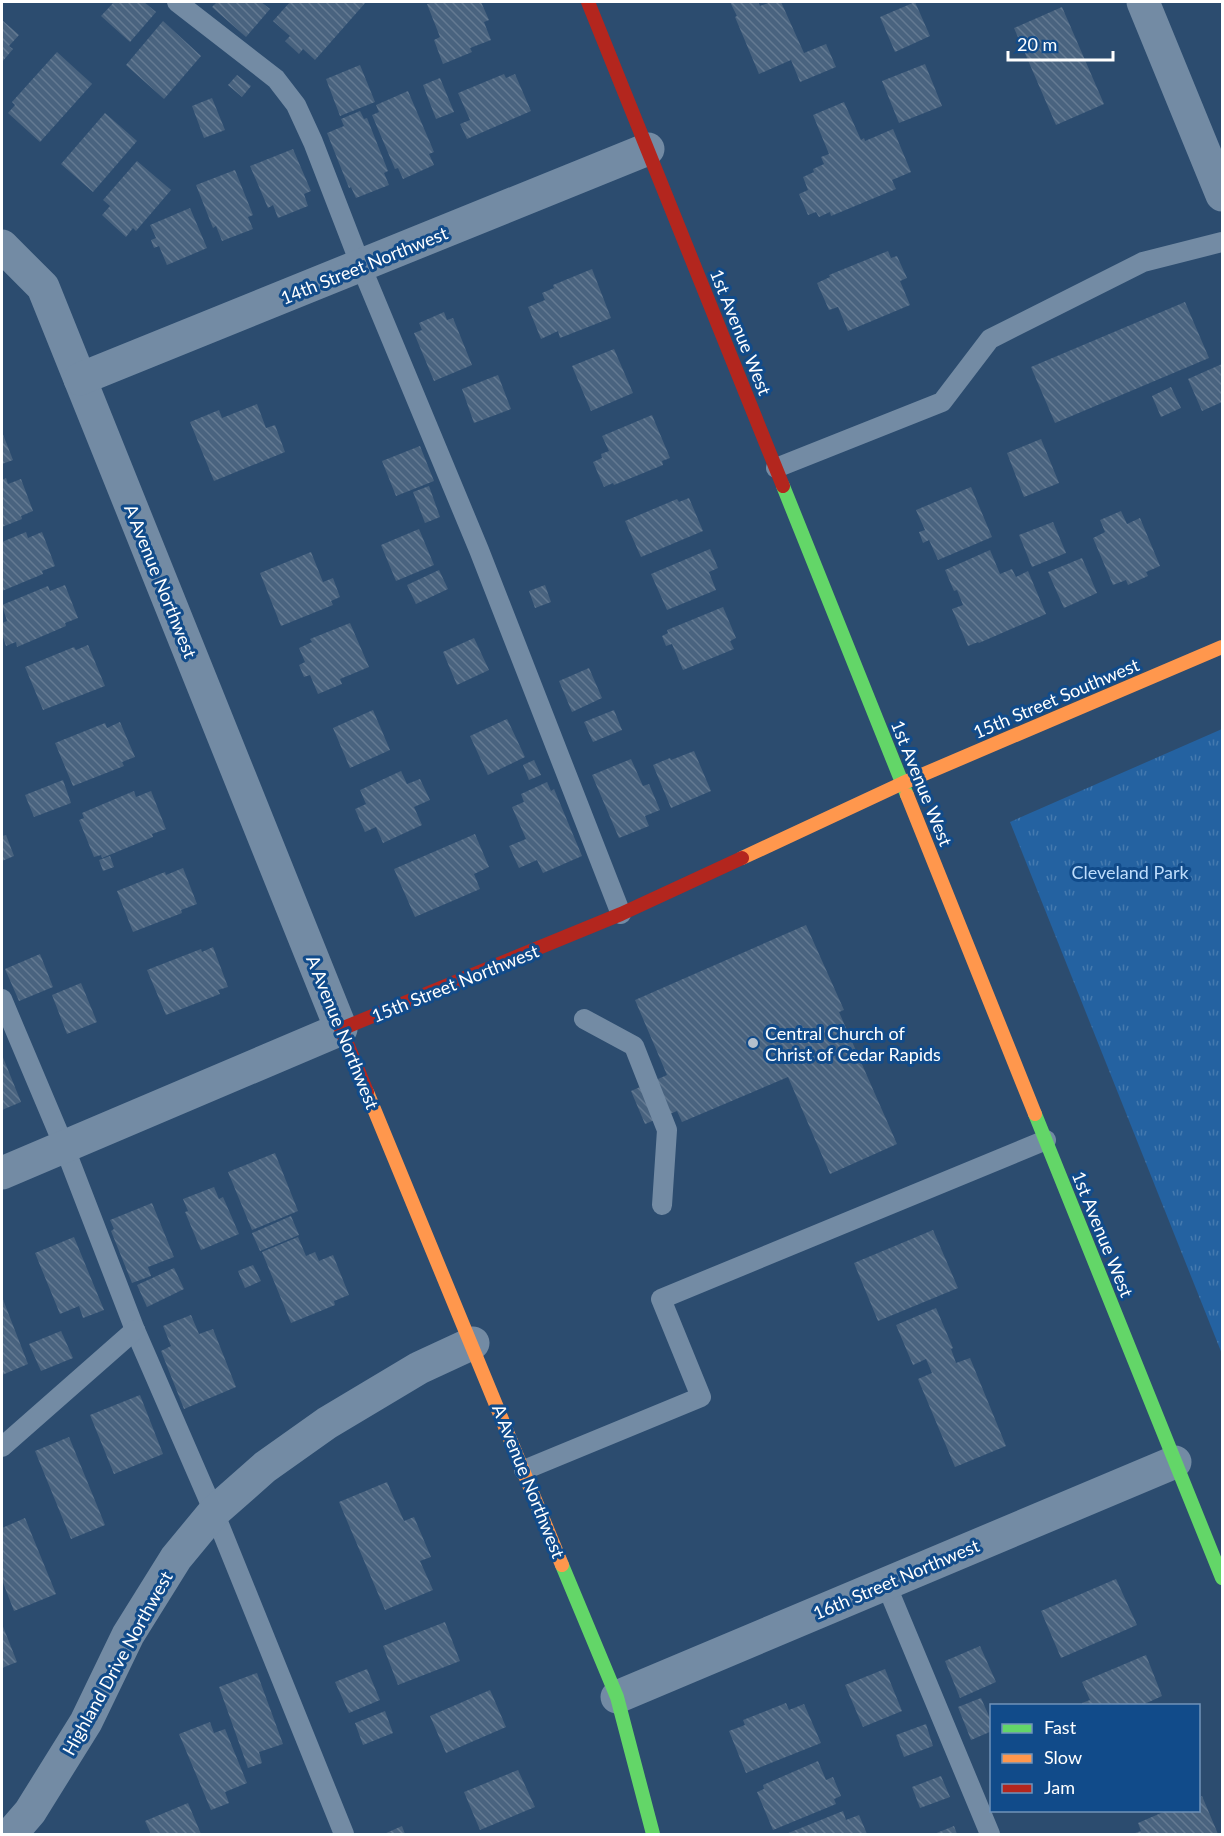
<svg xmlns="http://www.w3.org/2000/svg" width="1224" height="1836" viewBox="0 0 1224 1836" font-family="Lato,sans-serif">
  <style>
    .park { fill: url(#park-tufts) }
    .building { fill: url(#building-back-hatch) }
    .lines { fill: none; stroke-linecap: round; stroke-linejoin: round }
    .lane { stroke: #738ba4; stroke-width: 20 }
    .street { stroke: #738ba4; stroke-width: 33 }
    .fast { stroke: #63d668; stroke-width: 14 }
    .slow { stroke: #ff974d; stroke-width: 14 }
    .jam { stroke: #b3261e; stroke-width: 14 }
    .poi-dot { fill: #b5c0cd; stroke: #114b8a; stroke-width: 2 }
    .labels { text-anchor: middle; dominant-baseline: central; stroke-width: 6; stroke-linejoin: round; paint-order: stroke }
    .street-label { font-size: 18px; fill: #fff; stroke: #114b8a }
    .park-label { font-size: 18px; fill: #beddfc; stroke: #114b8a }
    .poi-label { font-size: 18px; fill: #fff; stroke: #114b8a; text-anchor: start }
  </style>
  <defs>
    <pattern id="park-tufts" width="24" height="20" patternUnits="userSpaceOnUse" patternTransform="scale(1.5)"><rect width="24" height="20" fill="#2462a1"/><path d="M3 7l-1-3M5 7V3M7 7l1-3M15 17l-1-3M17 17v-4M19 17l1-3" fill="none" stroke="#457aaf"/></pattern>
    <pattern id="building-back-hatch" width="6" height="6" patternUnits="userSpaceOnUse" patternTransform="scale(1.5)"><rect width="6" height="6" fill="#49637f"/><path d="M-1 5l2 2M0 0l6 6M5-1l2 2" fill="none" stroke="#647a92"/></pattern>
  </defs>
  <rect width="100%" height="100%" fill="#2c4c6f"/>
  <path class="park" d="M1222,729v625l-212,-532z"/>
  <g class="building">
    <path d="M114,2h30l12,10 -26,30 -29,-26z"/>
    <path d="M217,2h44l9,7 -24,28 -34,-30z"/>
    <path d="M290,2h76l-51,58 -12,-11 -4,5 -14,-13 5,-5 -17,-15z"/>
    <path d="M434,2l41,1 6,-1 8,18 -5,2 7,18 -21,8 2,4 -29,12 -9,-24 6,-3 -13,-33z"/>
    <path d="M730,2h28l2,4 11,-4h10l23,51 22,-9 10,23 -36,15 -9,-22 -32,14 -24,-57 2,-1z"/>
    <path d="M915,2l15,34 -35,16 -15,-35z"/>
    <path d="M1062,7l42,97 -48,21 -42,-97z"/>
    <path d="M2,20l17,15 -10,11 4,3 -11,13z"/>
    <path d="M163,21l38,35 -37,43 -38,-34z"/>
    <path d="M57,52l35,32 -52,58 -32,-29 7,-8 -3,-3z"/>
    <path d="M925,64l17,42 -43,17 -17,-42z"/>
    <path d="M360,65l15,37 -35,14 -14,-37z"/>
    <path d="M504,74l2,4 9,-4 16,37 -64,28 -7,-15 10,-4 -12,-27z"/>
    <path d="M237,75l14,11 -9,11 -14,-12z"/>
    <path d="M440,78l14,34 -18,7 -13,-34z"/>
    <path d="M408,91l26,61 -5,2 5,11 -31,14 -5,-11 -3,1 -23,-54 7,-3 -3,-7z"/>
    <path d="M212,98l13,32 -21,8 -12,-32z"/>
    <path d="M844,102l17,38 3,-2 1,3 28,-12 18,43 -19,8 4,9 -65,27 -1,-4 -11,5 -3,-5 -8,3 -9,-21 9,-4 -5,-13 11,-5 -1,-3 11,-5 -3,-7 8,-3 -16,-39z"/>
    <path d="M360,111l4,8 3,-1 21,53 -4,2 5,12 -33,13 -5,-11 -2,1 -22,-55 17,-7 -3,-7z"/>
    <path d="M105,113l32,28 -44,51 -32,-28z"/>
    <path d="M293,149l18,42 -7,3 4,12 -30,12 -5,-13 -5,3 -18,-42z"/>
    <path d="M137,161l34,29 -35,41 -3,-3 -7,9 -24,-22 8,-9 -7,-6z"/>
    <path d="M235,170l18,45 -5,2 5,12 -31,12 -6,-15 -3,2 -17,-43z"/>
    <path d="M190,208l17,40 -40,17 -8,-19 -5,2 -3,-8 5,-2 -6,-13z"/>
    <path d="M888,251l3,7 6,-2 10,22 -7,3 10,24 -62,26 -10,-24 -9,3 -12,-27 13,-6 -1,-2z"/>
    <path d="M592,269l19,49 -51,20 -2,-7 -17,8 -13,-32 17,-7 -3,-7 12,-5 -1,-3z"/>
    <path d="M1185,302l24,56 -154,65 -24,-56z"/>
    <path d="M444,312l3,8 6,-2 19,47 -38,16 -20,-48 8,-3 -3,-7z"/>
    <path d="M614,349l19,44 -42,18 -19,-45z"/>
    <path d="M1222,364v38l-20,9 -14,-32z"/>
    <path d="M498,375l13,34 -37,14 -12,-34z"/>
    <path d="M1171,387l10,21 -20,9 -9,-21z"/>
    <path d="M257,404l9,24 9,-3 10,27 -71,29 -24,-59 29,-12 3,8z"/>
    <path d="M652,415l18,43 -8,3 1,4 -49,20 -1,-2 -9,4 -11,-25 9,-4 -1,-4 8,-3 -7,-15z"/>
    <path d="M2,432l11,28 -11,4z"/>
    <path d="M1041,439l18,44 -35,14 -17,-44z"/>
    <path d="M420,446l14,35 -38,15 -14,-35z"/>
    <path d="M6,478l2,6 13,-5 12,32 -12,5 1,3 -20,8v-47z"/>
    <path d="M429,486l11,31 -15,6 -12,-31z"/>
    <path d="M971,487l21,50 -54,23 -9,-20 -6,3 -4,-11 6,-2 -9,-20z"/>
    <path d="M689,498l14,33 -62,26 -16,-36 52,-22 2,3z"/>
    <path d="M1121,511l6,13 13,-6 20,48 -14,6 2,4 -20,9 -2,-5 -13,5 -20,-47 12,-6 -5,-12z"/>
    <path d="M1053,522l13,31 -34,14 -13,-32z"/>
    <path d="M419,529l15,36 -38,16 -15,-36z"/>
    <path d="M26,532l2,6 14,-6 13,34 -13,5 1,3 -41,17v-49z"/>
    <path d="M710,549l8,19 -9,4 7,18 -49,20 -16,-36z"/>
    <path d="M990,550l10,24 12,-5 4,8 12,-6 18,43 -67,29 -1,-1 -10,4 -16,-37 11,-4 -6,-15 -3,1 -9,-21z"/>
    <path d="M311,552l12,30 10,-4 7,19 -9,4 2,4 -52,21 -21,-53z"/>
    <path d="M1082,558l15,35 -33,15 -16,-36z"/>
    <path d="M439,570l9,19 -32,15 -9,-19z"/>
    <path d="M65,585l13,33 -13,5 1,3 -49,21 -1,-5 -10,4 -4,-12v-11l5,-2 -5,-16 46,-19 2,5z"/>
    <path d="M545,585l6,17 -16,6 -6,-17z"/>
    <path d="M723,607l13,31 -6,3 4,8 -51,21 -11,-26 -6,2 -4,-10 6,-3 -1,-3z"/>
    <path d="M350,623l19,44 -29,12 2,5 -24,10 -8,-19 -6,2 -5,-12 6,-3 -6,-14 13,-6 -2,-3z"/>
    <path d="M474,638l15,32 -32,15 -14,-33z"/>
    <path d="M88,645l17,41 -62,24 -18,-43 49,-20 2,3z"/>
    <path d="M589,668l13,30 -30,14 -13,-31z"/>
    <path d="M373,710l17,40 -40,18 -17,-40z"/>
    <path d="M614,710l8,20 -29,12 -9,-20z"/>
    <path d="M507,719l18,38 -37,18 -18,-39z"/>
    <path d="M120,722l15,35 -13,5 2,4 -51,20 -18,-43 50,-20 2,5z"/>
    <path d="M694,751l17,40 -40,17 -18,-43 17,-7 1,2z"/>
    <path d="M631,759l12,27 6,-2 11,26 -15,6 4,10 -30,12 -27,-63z"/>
    <path d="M534,760l7,15 -12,5 -6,-15z"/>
    <path d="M401,771l6,13 13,-5 10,21 -16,7 8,18 -39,18 -7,-16 -11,5 -10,-23 11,-5 -6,-14z"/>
    <path d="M63,780l8,23 -37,14 -9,-22z"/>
    <path d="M547,782l4,9 3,-2 28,67 -39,17 -6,-13 -18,8 -10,-22 17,-7 -14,-32 12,-5 -3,-8z"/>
    <path d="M134,791l2,6 15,-6 15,38 -14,5 1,3 -51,21 -1,-3 -7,2 -15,-37 5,-2 -2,-5z"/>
    <path d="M475,834l14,33 -15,7 6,15 -65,28 -21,-48z"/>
    <path d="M6,835l8,21 -12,5v-25z"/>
    <path d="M110,856l4,11 -11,4 -4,-11z"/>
    <path d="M183,868l14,36 -16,6 1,3 -49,19 -16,-41 48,-19 1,3z"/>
    <path d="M806,925l38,85 -5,2 58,132 -67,30 -42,-97 -106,45 -5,-11 -32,13 -14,-33 36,-16 -32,-75z"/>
    <path d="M213,947l15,40 -10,3 2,4 -54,21 -19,-45 54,-21 1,3z"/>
    <path d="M40,954l13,33 -34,14 -14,-32z"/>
    <path d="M81,983l16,39 -30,12 -15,-39z"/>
    <path d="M2,1055l19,47 -19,8z"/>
    <path d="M275,1153l23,58 -46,19 -24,-58z"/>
    <path d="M214,1187l5,12 4,-2 16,37 -38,16 -16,-38 3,-1 -5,-12z"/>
    <path d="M152,1203l22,54 -26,10 3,9 -19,7 -21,-52 3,-2 -4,-9z"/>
    <path d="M291,1216l8,19 -39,16 -8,-18z"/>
    <path d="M933,1230l25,58 -80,33 -24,-58z"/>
    <path d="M74,1237l30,73 -21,8 -4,-12 -19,8 -25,-61z"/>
    <path d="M298,1237l8,19 9,-4 4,9 14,-6 16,40 -15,6 1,4 -44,18 -29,-71z"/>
    <path d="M253,1265l8,16 -16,7 -7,-17z"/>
    <path d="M174,1268l10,21 -37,18 -10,-22z"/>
    <path d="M2,1297l26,67 -26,11z"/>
    <path d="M936,1308l17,40 -2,1 5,14 14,-5 36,88 -51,21 -37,-88 14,-6 -6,-14 -13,6 -17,-40z"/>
    <path d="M191,1315l8,19 14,-5 23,58 -52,22 -23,-58 10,-5 -8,-20z"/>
    <path d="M61,1331l12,27 -32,13 -12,-27z"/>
    <path d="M140,1395l23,59 -49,20 -24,-59z"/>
    <path d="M69,1437l36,88 -34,14 -36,-88z"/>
    <path d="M387,1482l17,39 10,-4 17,40 -11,4 13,29 -48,20 -46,-108z"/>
    <path d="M25,1518l31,76 -42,17 -12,-31v-52z"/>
    <path d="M1116,1579l21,46 -76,33 -20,-47z"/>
    <path d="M445,1622l15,39 -62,24 -15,-39z"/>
    <path d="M2,1624l15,38 -15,6z"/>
    <path d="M980,1646l16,36 -36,16 -15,-37z"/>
    <path d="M1146,1655l16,41 -22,10h-57l-1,-3 8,-3 -8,-18z"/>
    <path d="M367,1669l13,31 -31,13 -14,-31z"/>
    <path d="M885,1669l17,42 -39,16 -18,-42z"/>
    <path d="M257,1673l26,71 -24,8 3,11 -14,5 -29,-81z"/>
    <path d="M490,1690l16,37 -60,26 -16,-37z"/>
    <path d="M981,1698l11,25v8l-21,9 -13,-33z"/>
    <path d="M786,1703l3,7 15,-6 17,39 -75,30 -17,-42 16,-6 -2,-5z"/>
    <path d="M385,1711l8,22 -30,12 -8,-22z"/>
    <path d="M210,1722l4,11 11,-4 22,54 -22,9 4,11 -18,7 -32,-76z"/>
    <path d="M926,1724l7,22 -29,11 -8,-22z"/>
    <path d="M818,1761l8,19 7,-3 8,19 -7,3 2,5 -63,26 -16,-38 7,-3 -1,-4z"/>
    <path d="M518,1770l17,37 -55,23 -16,-38z"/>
    <path d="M941,1776l9,21 -30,11 -8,-21z"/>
    <path d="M1202,1796l16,38h-86l9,-3 -3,-8 30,-13h30v-12z"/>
    <path d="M188,1803l13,31h-50l-6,-13z"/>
    <path d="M843,1811l3,9 13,-5 8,19h-81z"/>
    <path d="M402,1826l3,8h-21z"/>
    <path d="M954,1826l3,8h-23z"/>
  </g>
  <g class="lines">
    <g class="lane">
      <path d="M177,2l99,77 20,26 17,37 48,124 118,284 142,364"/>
      <path d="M776,468l166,-66 48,-63 153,-77 79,-20"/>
      <path d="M2,999l62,147 71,184 79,182 130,322"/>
      <path d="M584,1019l50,27 33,84 -5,75"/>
      <path d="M2,1447l133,-117"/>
      <path d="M524,1470l177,-73 -40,-98 385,-159"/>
      <path d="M886,1584l104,250"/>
    </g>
    <g class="street">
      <path d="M1143,2l79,193"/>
      <path d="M2,246l41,41 298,742 -339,144"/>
      <path d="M80,379l568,-230"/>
      <path d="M617,1697l558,-235"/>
      <path d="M11,1834l19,-22 56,-90 42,-87 48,-77 38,-46 51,-45 62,-44 92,-55 54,-25"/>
    </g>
    <g class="fast">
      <path d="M783,486l124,309"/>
      <path d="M1035,1114l187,464"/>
      <path d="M562,1565l55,132 36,137"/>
    </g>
    <g class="slow">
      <path d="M907,795l128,319"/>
      <path d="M742,858l161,-75 319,-136"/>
      <path d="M367,1092l195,473"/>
    </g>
    <g class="jam">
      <path d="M588,2l195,484"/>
      <path d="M367,1092l-26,-63 280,-115 121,-56"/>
    </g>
  </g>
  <circle class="poi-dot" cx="753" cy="1043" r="6"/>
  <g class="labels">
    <g class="street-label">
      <text transform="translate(364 265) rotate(-22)">14th Street Northwest</text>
      <text transform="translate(741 332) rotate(68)">1st Avenue West</text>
      <text transform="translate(161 581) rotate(68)">A Avenue Northwest</text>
      <text transform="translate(1056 698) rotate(-23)">15th Street Southwest</text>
      <text transform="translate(922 783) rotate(68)">1st Avenue West</text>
      <text transform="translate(455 983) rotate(-22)">15th Street Northwest</text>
      <text transform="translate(343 1032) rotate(68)">A Avenue Northwest</text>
      <text transform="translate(1103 1234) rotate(68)">1st Avenue West</text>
      <text transform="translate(529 1481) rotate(68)">A Avenue Northwest</text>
      <text transform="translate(896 1579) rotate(-23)">16th Street Northwest</text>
      <text transform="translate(117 1663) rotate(-61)">Highland Drive Northwest</text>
    </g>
    <g class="park-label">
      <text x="1130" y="872">Cleveland Park</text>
    </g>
    <g class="poi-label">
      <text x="765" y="1033">Central Church of<tspan x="765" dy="21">Christ of Cedar Rapids</tspan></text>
    </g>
  </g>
  <rect width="1224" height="1836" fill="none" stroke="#ffffff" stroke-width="6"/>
  <rect x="990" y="1704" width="210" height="108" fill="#114b8a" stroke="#7093b9" stroke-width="1.5"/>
  <rect x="1002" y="1724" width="30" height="9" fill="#63d668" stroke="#7093b9" stroke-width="1.5"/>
  <text x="1044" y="1734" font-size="18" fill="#ffffff">Fast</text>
  <rect x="1002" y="1754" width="30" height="9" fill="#ff974d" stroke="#7093b9" stroke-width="1.5"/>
  <text x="1044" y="1764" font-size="18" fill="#ffffff">Slow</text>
  <rect x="1002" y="1784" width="30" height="9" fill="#b3261e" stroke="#7093b9" stroke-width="1.5"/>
  <text x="1044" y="1794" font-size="18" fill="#ffffff">Jam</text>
  <path d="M1008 51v9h105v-9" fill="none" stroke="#ffffff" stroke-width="3"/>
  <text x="1017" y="51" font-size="18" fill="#ffffff" stroke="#114b8a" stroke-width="4.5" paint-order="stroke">20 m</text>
</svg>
